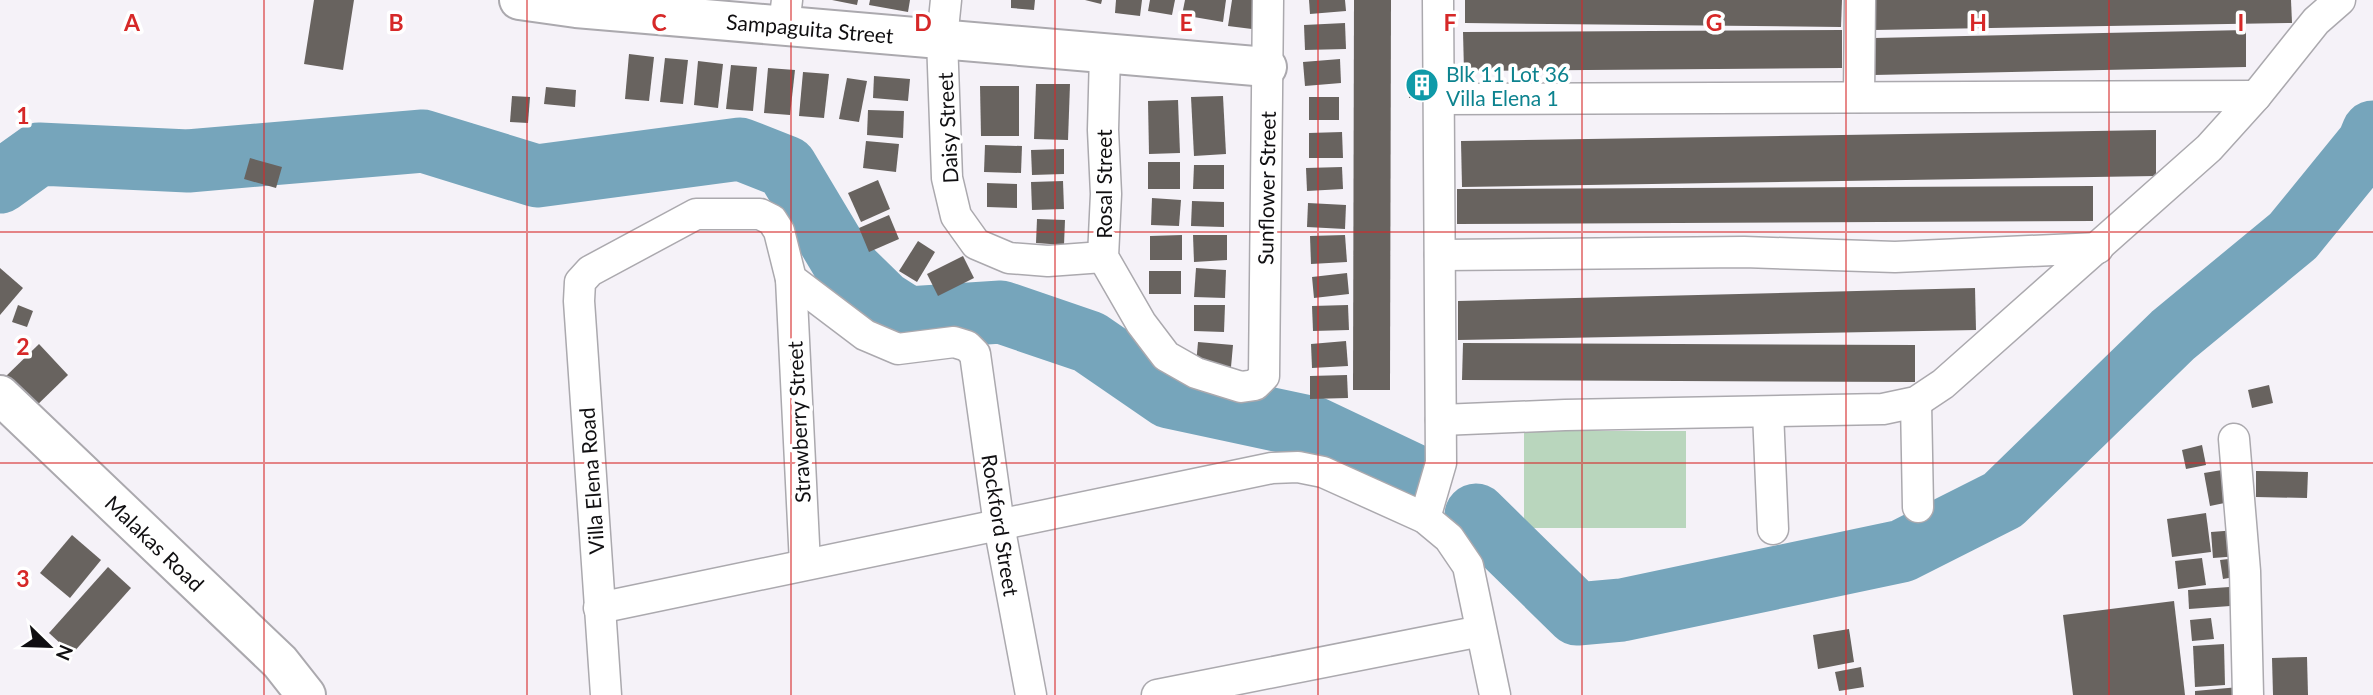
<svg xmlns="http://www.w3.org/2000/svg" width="2373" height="695" viewBox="0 0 2373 695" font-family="Lato,sans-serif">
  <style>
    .green { fill: #b9d6bd }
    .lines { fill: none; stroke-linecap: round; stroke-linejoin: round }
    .river { stroke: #76a5bb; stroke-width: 63 }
    .building { fill: #68635f }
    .street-casing { stroke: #aba9ae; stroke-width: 33 }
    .secondary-casing { stroke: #aba9ae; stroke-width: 42 }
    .street { stroke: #fff; stroke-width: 30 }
    .secondary { stroke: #fff; stroke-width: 38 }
    .grid { fill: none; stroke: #d62828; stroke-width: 2; stroke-opacity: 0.55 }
    .labels { text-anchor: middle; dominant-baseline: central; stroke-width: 7; stroke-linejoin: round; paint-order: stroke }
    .street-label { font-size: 21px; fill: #100f11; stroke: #fff }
    .culture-label { font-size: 21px; fill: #0d838f; stroke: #fff; text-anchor: start }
    .grid-label { font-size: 23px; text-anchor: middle; font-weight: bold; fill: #d62828; stroke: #fff; stroke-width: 7; stroke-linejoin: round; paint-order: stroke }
  </style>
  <rect width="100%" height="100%" fill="#f5f2f8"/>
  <rect class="green" x="1524" y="431" width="162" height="97"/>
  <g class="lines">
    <g class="river">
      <path d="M0,182l39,-28 149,7 235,-20 114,35 203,-27 46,18 58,97 39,38 25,16 93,-6 88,30 80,55 145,31 97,46"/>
      <path d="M1476,515l101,99 45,-4 280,-59 101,-51 170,-165 120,-99 75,-92 5,-12"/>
    </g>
  </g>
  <g class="building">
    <path d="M314,0h40l-11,70 -39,-6z"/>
    <path d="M832,0h26l-1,5z"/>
    <path d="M870,0h40l-2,12 -39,-7z"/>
    <path d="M1011,0h24l-1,10 -23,-2z"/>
    <path d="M1085,0h17l-1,4z"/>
    <path d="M1116,0h26l-2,16 -25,-3z"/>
    <path d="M1150,0h25l-3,15 -24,-4z"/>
    <path d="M1185,0h41l-3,22 -41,-7z"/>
    <path d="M1232,0h24l-4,29 -24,-3z"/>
    <path d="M1309,0h36l1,11 -36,3z"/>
    <path d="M1354,0h37l-1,390h-37z"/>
    <path d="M1465,0h377l-1,27 -376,-4z"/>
    <path d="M1874,0h417l1,23 -418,7z"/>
    <path d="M1345,23l1,26 -41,1 -1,-25z"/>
    <path d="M1842,30v38l-378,3 -1,-39z"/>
    <path d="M2246,30v37l-372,8v-37z"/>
    <path d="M629,54l25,3 -5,44 -24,-2z"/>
    <path d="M665,58l23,2 -5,44 -23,-2z"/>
    <path d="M1340,59l1,24 -36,3 -2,-24z"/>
    <path d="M698,61l25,3 -5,44 -24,-3z"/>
    <path d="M731,65l26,2 -4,44 -27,-2z"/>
    <path d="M768,68l27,2 -5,45 -26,-2z"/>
    <path d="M803,72l26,2 -5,44 -25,-2z"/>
    <path d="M1410,74h25v23l-26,1z"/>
    <path d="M874,76l36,3 -2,22 -35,-3z"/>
    <path d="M847,78l20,3 -8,41 -20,-3z"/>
    <path d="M1036,84h34l-2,56 -34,-1z"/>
    <path d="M980,86h39v50h-38z"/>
    <path d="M546,87l30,3 -1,17 -31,-3z"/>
    <path d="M512,96l18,1 -2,26 -18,-1z"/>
    <path d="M1223,96l3,58 -32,2 -3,-59z"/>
    <rect x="1309" y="97" width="30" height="23"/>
    <path d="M1178,100l2,53 -31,1 -1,-53z"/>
    <path d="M868,110l36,1 -1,27 -36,-3z"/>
    <path d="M2156,130v46l-694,11 -1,-46z"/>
    <path d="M1342,132l1,26h-34v-25z"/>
    <path d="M866,141l33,3 -3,28 -33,-4z"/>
    <path d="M985,145l37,1 -1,27 -37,-1z"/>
    <path d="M1064,149v25l-32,1 -1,-25z"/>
    <path d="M250,158l32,9 -6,21 -32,-9z"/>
    <rect x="1148" y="162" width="32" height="27"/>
    <path d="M1194,165h30v24h-31z"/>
    <path d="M1342,167l1,22 -36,2 -1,-23z"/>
    <path d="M878,180l12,29 -29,13 -13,-29z"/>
    <path d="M1063,181l1,28 -32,1 -1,-28z"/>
    <path d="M987,183l30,1v24l-30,-1z"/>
    <path d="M2093,186v35l-636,3v-35z"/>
    <path d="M1152,198l29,2 -2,26 -28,-1z"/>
    <path d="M1192,201l32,1v25l-33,-1z"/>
    <path d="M1308,203l38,2 -1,24 -38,-2z"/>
    <path d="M889,215l10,24 -30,13 -10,-24z"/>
    <path d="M1037,219l28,1 -1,25 -28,-2z"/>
    <path d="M1182,235v25h-32v-24z"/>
    <path d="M1193,235h34v25l-33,2z"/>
    <path d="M1345,235l2,27 -36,2 -1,-28z"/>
    <path d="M918,241l17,11 -18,30 -18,-11z"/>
    <path d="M963,256l11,22 -36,18 -11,-22z"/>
    <path d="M0,268l23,20 -23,27z"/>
    <path d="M1196,268l30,2 -1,28 -31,-1z"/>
    <rect x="1149" y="271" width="32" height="23"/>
    <path d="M1347,273l2,21 -35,4 -2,-21z"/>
    <path d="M1975,288l1,42 -518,10v-39z"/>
    <path d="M18,305l15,6 -6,16 -15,-5z"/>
    <path d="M1194,305h31l-1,27 -30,-1z"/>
    <path d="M1348,305l1,25 -36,1 -1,-25z"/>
    <path d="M1346,341l2,25 -36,2 -1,-24z"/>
    <path d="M1198,342l35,3 -2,22 -35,-2z"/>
    <path d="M1463,343l452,2v37l-453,-2z"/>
    <path d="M39,344l29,31 -37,36 -29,-31z"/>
    <path d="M1347,375l1,23 -38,1v-23z"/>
    <path d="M2269,385l4,18 -21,5 -4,-18z"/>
    <path d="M2202,445l4,20 -20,4 -4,-19z"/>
    <path d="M2234,468l5,32 -29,6 -6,-33z"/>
    <path d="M2256,471l52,1 -1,26 -51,-1z"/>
    <path d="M2206,513l5,39 -39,5 -5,-38z"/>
    <path d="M2237,530l2,26 -26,2 -2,-26z"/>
    <path d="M72,535l29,25 -31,38 -30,-25z"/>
    <path d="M2202,558l4,27 -28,4 -3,-28z"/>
    <path d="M2237,558l3,18 -17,3 -3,-19z"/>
    <path d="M108,567l23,21 -59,66 -23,-21z"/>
    <path d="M2243,586l1,19 -55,4 -1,-19z"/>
    <path d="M2174,601l11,94h-112l-10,-80z"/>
    <path d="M2211,618l3,21 -22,2 -2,-21z"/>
    <path d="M1849,629l5,33 -36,7 -5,-34z"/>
    <path d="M2224,644l1,41 -30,2 -2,-41z"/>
    <path d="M2307,657l1,38h-35l-1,-37z"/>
    <path d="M1861,667l3,20 -25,4 -4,-19z"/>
    <path d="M2239,687l1,8h-45v-4z"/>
  </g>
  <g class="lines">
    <defs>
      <g id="street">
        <path d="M946,0l-4,39 5,139 9,38 20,28 33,14 39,3 55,-4"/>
        <path d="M784,25l3,-25"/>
        <path d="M1105,53l-2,77 3,64 -3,63 38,66 25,33 30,17 45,14 14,-2 9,-9 4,-376"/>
        <path d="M1859,97l1,-97"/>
        <path d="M1439,99l817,-3"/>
        <path d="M1440,255l304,-3 151,5 203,-9"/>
        <path d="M791,279l14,285"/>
        <path d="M1916,402l2,105"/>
        <path d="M1768,412l5,117"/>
        <path d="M1441,420l124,-5 318,-6 33,-7 27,-18 266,-236 47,-52 60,-75 24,-21"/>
        <path d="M2234,439l11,132 3,124"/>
        <path d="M1425,518l16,-55 -3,-463"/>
        <path d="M599,608l673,-140 26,-1 25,5 102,46 24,20 19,28 27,129"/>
        <path d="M606,695l-27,-394 1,-19 10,-11 106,-57h64l12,6 7,11 12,48 74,56 33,14 56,-7 13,4 8,8 24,171 32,170"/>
        <path d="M1157,695l324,-64"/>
      </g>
      <g id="secondary">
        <path d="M519,0l57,8 691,59"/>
        <path d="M0,395l280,267 26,33"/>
      </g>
    </defs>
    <use href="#street" class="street-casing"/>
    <use href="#secondary" class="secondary-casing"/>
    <use href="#street" class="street"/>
    <use href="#secondary" class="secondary"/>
  </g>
  <path class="grid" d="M264,0v695M527,0v695M791,0v695M1055,0v695M1318,0v695M1582,0v695M1846,0v695M2109,0v695M0,232h2373M0,463h2373"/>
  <defs>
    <symbol id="building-disc" viewBox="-11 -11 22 22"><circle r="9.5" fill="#0f9aa8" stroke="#fff"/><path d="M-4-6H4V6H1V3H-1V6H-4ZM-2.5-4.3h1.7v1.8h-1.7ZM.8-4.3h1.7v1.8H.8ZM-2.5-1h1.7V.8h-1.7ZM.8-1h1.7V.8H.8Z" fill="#fff"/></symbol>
  </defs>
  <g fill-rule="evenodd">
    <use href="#building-disc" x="1403" y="66" width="38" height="38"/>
  </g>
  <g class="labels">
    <g class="street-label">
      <text transform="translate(810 28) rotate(5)">Sampaguita Street</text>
      <text transform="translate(947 128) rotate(-93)">Daisy Street</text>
      <text transform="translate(1103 184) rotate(-90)">Rosal Street</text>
      <text transform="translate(1266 188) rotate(-89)">Sunflower Street</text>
      <text transform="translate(798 422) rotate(-93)">Strawberry Street</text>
      <text transform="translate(591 481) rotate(-94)">Villa Elena Road</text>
      <text transform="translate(1001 525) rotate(81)">Rockford Street</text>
      <text transform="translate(155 543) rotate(44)">Malakas Road</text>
    </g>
    <g class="culture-label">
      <text x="1446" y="73">Blk 11 Lot 36<tspan x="1446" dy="24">Villa Elena 1</tspan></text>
    </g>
  </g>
  <g class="grid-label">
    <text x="132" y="31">A</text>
    <text x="396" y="31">B</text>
    <text x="659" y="31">C</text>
    <text x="923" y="31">D</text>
    <text x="1186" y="31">E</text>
    <text x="1450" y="31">F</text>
    <text x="1714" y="31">G</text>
    <text x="1978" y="31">H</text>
    <text x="2241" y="31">I</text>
    <text x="23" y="124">1</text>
    <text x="23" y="355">2</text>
    <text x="23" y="587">3</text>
  </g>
  <g transform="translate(49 646) rotate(113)" stroke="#ffffff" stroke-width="5" paint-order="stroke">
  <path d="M0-5L12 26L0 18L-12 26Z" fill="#100f11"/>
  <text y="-10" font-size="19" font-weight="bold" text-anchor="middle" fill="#100f11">N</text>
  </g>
</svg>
